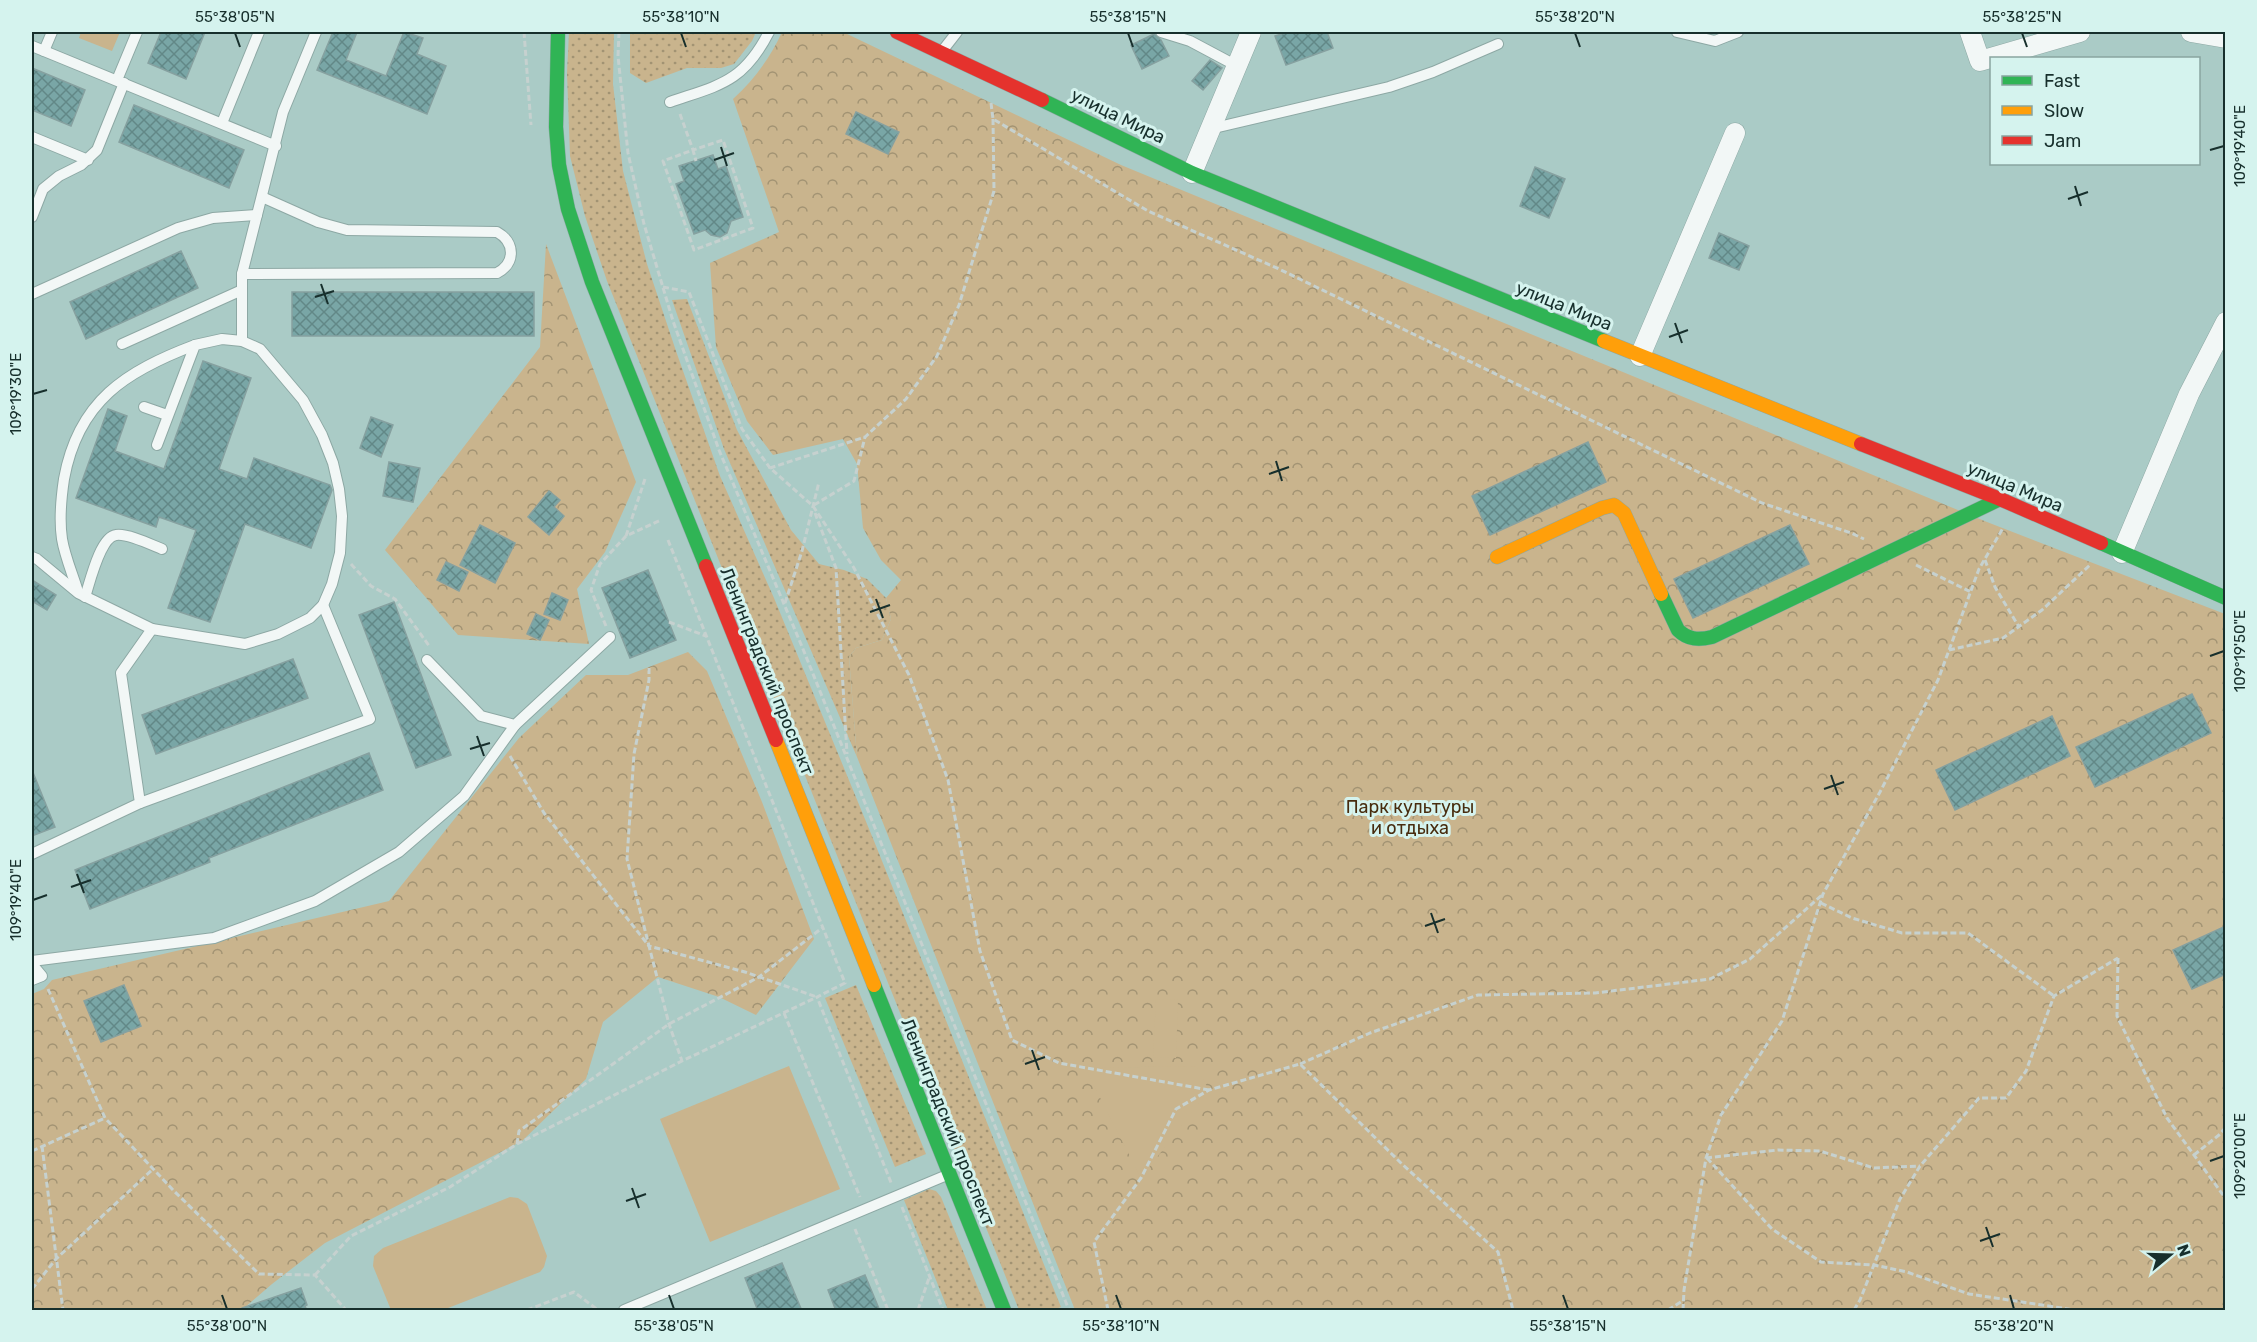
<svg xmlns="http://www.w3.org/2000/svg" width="2257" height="1342" viewBox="0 0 2257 1342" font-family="Rubik,sans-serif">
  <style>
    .grass { fill: url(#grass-dots) }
    .forest { fill: url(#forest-crowns) }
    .pitch { fill: #c9b48d }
    .building { fill: url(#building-cross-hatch); stroke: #86a1a0; stroke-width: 1.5 }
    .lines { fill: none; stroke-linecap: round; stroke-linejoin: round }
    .lane-casing { stroke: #8da8a4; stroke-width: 12 }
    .street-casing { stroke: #8da8a4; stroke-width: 21 }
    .fast-casing { stroke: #8da8a4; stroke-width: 15 }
    .slow-casing { stroke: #8da8a4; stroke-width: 15 }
    .jam-casing { stroke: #8da8a4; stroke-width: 15 }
    .path { stroke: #c6d1cf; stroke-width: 3; stroke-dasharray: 6 3; stroke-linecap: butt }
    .lane { stroke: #f2f7f6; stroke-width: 10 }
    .street { stroke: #f2f7f6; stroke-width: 20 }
    .fast { stroke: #30b455; stroke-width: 14 }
    .slow { stroke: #ff9f0a; stroke-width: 14 }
    .jam { stroke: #e5322d; stroke-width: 14 }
    .ticks { fill: none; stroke: #172f2c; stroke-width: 2 }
    .labels { text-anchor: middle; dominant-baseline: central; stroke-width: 6; stroke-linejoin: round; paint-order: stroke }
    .street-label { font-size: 18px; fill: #172f2c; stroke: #d5f3ee }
    .park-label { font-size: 18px; fill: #472c0e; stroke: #d5f3ee }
    .neatline { fill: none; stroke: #172f2c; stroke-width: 2 }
    .ticks-label { font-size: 15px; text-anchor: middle; fill: #172f2c }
  </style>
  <defs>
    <pattern id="grass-dots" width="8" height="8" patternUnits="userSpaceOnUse" patternTransform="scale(1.5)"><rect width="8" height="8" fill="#c9b48d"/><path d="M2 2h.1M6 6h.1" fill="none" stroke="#a29373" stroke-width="1.8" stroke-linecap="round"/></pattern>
    <pattern id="forest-crowns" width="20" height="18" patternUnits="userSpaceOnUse" patternTransform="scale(1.5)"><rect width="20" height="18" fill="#c9b48d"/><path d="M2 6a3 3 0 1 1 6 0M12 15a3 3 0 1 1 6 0" fill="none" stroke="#a29373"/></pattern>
    <pattern id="building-cross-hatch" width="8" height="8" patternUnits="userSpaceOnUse" patternTransform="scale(1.5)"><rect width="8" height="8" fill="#79a6a6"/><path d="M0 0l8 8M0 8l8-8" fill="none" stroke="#628887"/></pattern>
  </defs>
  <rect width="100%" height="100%" fill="#aacbc6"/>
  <g class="grass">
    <path d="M569,32h45l-1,52 10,87 24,93 29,87 44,125 54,122 100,243 187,466 -8,3h-34l-412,-1029 -22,-65 -15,-60 -3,-83z"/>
    <path d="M630,32h126l-4,9 -18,23 -13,4h-34l-41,15 -16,-10z"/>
    <path d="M687,299l50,131 54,100 28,34 25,6 23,9 19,19 5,21 -9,21 -26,8 -7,9 8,100 -133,-308 -52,-149z"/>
    <path d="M856,985l70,169 -31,13 -70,-169z"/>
    <path d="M929,1189l7,2 5,6 46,113h-39l-44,-110z"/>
  </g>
  <g class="forest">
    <path d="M782,32h61l278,133 866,357 238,92v696h-1150l-218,-553 -8,-100 7,-9 26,-8 9,-21 -5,-21 15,-18 -20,-20 -18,-32 -6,-64 -14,-25 -70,16 -26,-34 -31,-74 -6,-84 69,-31 -46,-133c21,-19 37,-41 49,-67z"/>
    <path d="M546,244l90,238 -31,70 -28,37 12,55 -131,-9 -73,-85 155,-203z"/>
    <path d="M688,652l19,19 55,131 52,137 -58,76 -37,-18 -61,-20 -55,45 -17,57 -64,62 -197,102 -53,41 -29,25 -211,1v-316l12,-5 8,-9 337,-79 130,-163 67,-63h42z"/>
  </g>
  <g class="pitch">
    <path d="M81,32h39l-8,19 -33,-13z"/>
    <path d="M1156,999l22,1 -2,58 -23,-1z"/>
    <path d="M789,1066l51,123 -130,53 -50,-123z"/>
    <path d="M1196,1066l13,24 -68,88 -56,-110z"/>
    <path d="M510,1197l8,1 9,6 20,52 -3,11 -4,5 -97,38h-52l-18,-44 1,-10 9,-8z"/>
  </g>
  <g class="building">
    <path d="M161,32h44l-19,47 -38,-16z"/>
    <path d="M333,32h24l-11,28 40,16 18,-44 19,6 -6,16 29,12 -19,48 -110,-44z"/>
    <path d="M1288,32h39l6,16 -47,17 -11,-29z"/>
    <path d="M1154,34l7,6 8,16 -27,13 -11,-24z"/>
    <path d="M1210,60l12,8 -19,22 -11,-9z"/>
    <path d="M32,68l53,22 -14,36 -39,-16z"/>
    <path d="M134,105l110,45 -15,38 -110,-46z"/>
    <path d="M856,112l43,20 -11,22 -42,-20z"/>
    <path d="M713,155l5,14 8,-3 17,51 -12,4 -4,12 -7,4 -9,-2 -6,-5 -11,4 -18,-50 8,-3 -5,-15z"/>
    <path d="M1535,167l30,12 -16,39 -29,-12z"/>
    <path d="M1719,233l30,13 -10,24 -30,-12z"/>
    <path d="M181,251l17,37 -112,51 -16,-37z"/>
    <rect x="292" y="292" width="242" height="44"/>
    <path d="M203,361l48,17 -32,91 28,10 7,-21 76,27 2,5 -21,58 -66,-24 -35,98 -42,-14 28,-78 -37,-13 -3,10 -80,-29 32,-89 19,7 -12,35 49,18z"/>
    <path d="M371,417l22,8 -12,32 -21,-9z"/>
    <path d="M1588,442l18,40 -116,53 -18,-39z"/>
    <path d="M389,462l31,6 -7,34 -30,-6z"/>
    <path d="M549,491l11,9 -6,7 10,9 -15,19 -21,-18z"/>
    <path d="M480,525l35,18 -20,40 -35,-18z"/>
    <path d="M1790,525l19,39 -116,54 -19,-39z"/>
    <path d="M446,562l22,10 -9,19 -22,-11z"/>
    <path d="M648,570l28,70 -46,18 -28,-70z"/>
    <path d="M32,580l24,15 -9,15 -15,-9z"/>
    <path d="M552,593l16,7 -8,20 -16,-6z"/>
    <path d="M394,602l57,153 -35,13 -57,-153z"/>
    <path d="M536,614l13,6 -9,20 -13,-6z"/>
    <path d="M293,659l15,39 -152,56 -14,-39z"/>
    <path d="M2192,694l19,39 -116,54 -19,-40z"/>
    <path d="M2052,716l18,40 -115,54 -19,-40z"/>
    <path d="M369,753l14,37 -174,68 1,4 -120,47 -15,-39z"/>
    <path d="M32,770l23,57 -23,9z"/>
    <path d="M2226,926v48l-34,15 -19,-39z"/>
    <path d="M124,985l17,41 -40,16 -17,-41z"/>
    <path d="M782,1263l20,48h-44l-13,-33z"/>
    <path d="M865,1275l15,36h-44l-8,-21z"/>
    <path d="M301,1288l6,17 -2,1 2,5h-65v-3z"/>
  </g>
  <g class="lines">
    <defs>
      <g id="lane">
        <path d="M1161,32l29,9 47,25"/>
        <path d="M1677,32l38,9 23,-9"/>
        <path d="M32,46l244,100"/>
        <path d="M943,50l14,-18"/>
        <path d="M44,51l8,-19"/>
        <path d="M117,80l20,-48"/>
        <path d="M670,102c49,-17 73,-19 99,-70"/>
        <path d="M222,123l37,-91"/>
        <path d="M1210,129l179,-42 44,-15 65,-28"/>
        <path d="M32,137l56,23"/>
        <path d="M32,217l11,-28 16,-13 22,-11 16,-15 27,-67"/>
        <path d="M242,274l255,-1c19,-10 18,-31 0,-41l-150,-2 -29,-8 -56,-25"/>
        <path d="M32,294l146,-66 35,-10 44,-3"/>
        <path d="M242,341v-67l41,-162 33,-80"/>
        <path d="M122,344l120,-54"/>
        <path d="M144,407l23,8"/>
        <path d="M32,557l5,2 41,34 74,36 -31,44 19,130 -108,51"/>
        <path d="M78,592c-5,-17 -13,-35 -16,-53 -3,-20 -1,-40 2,-60 14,-78 62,-108 131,-134"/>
        <path d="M85,597c5,-15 15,-60 31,-62 11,-2 36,10 46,14"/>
        <path d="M152,629l93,15 33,-10 32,-16 13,-13 9,-21 8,-31 2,-37 -3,-27 -6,-26 -11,-28 -19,-35 -43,-51 -18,-8 -20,-2 -27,6 -38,100"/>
        <path d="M427,660l54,56 34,9 95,-88"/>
        <path d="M140,803l230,-84 -47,-114"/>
        <path d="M32,961l182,-23 101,-37 84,-49 65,-56 51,-71"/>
        <path d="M32,964l10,12 -10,4"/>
        <path d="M624,1310l323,-135"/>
      </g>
      <g id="street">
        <path d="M1970,32l10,29 100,-29"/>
        <path d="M2191,32l35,6"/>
        <path d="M1192,173l59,-141"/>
        <path d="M1640,356l95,-223"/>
        <path d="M2122,553l67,-159 37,-72"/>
      </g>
      <g id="fast">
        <path d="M558,32l-2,95 3,38 9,44 24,73 114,284"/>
        <path d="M1042,100l150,73 412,168"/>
        <path d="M2101,543l125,55"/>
        <path d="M1661,594l17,36c10,10 21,10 34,7l288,-138"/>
        <path d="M874,985l130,325"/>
      </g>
      <g id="slow">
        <path d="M1604,341l257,103"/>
        <path d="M1497,557l105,-49 12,-3 10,8 37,81"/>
        <path d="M776,740l98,245"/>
      </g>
      <g id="jam">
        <path d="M897,32l145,68"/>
        <path d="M1861,444l139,55 101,44"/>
        <path d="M706,566l70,174"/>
      </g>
    </defs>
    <use href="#lane" class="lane-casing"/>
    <use href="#street" class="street-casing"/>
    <use href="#fast" class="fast-casing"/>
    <use href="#slow" class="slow-casing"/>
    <use href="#jam" class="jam-casing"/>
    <g class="path">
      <path d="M524,32l7,93"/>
      <path d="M619,32l-1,24 10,97 16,71 29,97 46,129 84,199 266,661"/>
      <path d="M991,103l2,16 155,92 131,58 483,234 89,30 13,6"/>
      <path d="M680,114l13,36 30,-10 30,88 -59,22 -31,-89 30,-11 3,11"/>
      <path d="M993,119l1,72 -35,114 -22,51 -31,43 -41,38 -95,31 43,38 41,62 55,107 39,105 32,171 32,89 47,23 150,27"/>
      <path d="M663,287l26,5 53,137 28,39"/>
      <path d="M814,505l40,-24 11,-44"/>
      <path d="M815,513l21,55 11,186"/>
      <path d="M626,536l19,-57"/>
      <path d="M668,540l177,443 -28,14 75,188"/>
      <path d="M1985,560l10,27 24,40"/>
      <path d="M351,564l20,22 24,13 35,48"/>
      <path d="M1916,565l55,27"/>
      <path d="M785,603l17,-52 17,-69"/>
      <path d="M669,622l37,14"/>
      <path d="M606,626l-15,-36 9,-26 26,-28 35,-16"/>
      <path d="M1949,650l54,-12 39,-28 49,-46"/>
      <path d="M649,668v12l-15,74 -7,105 22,87 96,26 72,25"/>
      <path d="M510,756l34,57 105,133 20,78 13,37"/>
      <path d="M1821,903l31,15 50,15h66l86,63"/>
      <path d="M2118,958l-1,58 50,102 59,81"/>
      <path d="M48,989l57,129 69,73 85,83 56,1 31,35"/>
      <path d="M784,1013l76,184"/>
      <path d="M1300,1064l70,-31 108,-38 117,-2 115,-14 40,-20 72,-64"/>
      <path d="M517,1144l2,-13 150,-107 90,-47 63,-49"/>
      <path d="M42,1146l21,164"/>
      <path d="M32,1151l73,-33"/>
      <path d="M2194,1155l25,-20 7,-8"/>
      <path d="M1706,1158l72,-8 42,1 54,17 46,-2"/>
      <path d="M1707,1158l65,71 49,33 53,3 33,7 62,22 106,16"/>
      <path d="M902,1207l41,103"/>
      <path d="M855,1229l33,81"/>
      <path d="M315,1275l36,-39 99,-49 67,-43 165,-83 135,-64"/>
      <path d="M32,1289l24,-30 97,-90"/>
      <path d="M527,1310l47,-18 24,18"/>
      <path d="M918,1310l11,-32"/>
      <path d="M1108,1310l-14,-68 47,-64 35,-69 33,-19 91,-26 102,100 96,88 15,58"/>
      <path d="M1668,1310l16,-10"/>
      <path d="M1683,1310l1,-20 22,-132 15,-43 61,-94 41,-127 57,-102 58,-112 41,-111 24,-41"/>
      <path d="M1854,1310l6,-10 40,-101 20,-33 59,-68h27l20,-27 28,-75 64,-38"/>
    </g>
    <use href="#lane" class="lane"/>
    <use href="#street" class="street"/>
    <use href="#fast" class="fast"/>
    <use href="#slow" class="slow"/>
    <use href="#jam" class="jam"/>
  </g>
  <path class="ticks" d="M235,33l5,14M681,33l5,14M1128,33l5,14M1575,33l5,14M2022,33l5,14M721,147l6,19M2210,150l14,-4M714,160l20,-7M2075,186l6,20M2068,199l20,-7M321,284l7,20M315,297l19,-6M1675,323l7,20M1669,337l19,-7M33,394l14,-4M1276,461l6,20M1269,474l20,-7M876,599l7,19M870,612l20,-7M2210,656l14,-5M477,736l7,20M470,749l20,-6M1831,775l7,20M1824,789l20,-7M77,874l7,19M71,887l20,-7M33,900l14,-5M1431,913l7,20M1425,926l20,-7M1032,1050l7,20M1025,1064l20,-7M2210,1161l14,-5M632,1188l7,20M626,1201l20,-7M1986,1227l7,20M1980,1241l20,-7M222,1295l5,14M669,1295l5,14M1116,1295l5,14M1563,1295l5,14M2010,1295l4,14"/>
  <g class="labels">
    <g class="street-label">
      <text transform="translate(1118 116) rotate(26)">улица Мира</text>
      <text transform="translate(1564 306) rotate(22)">улица Мира</text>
      <text transform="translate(2015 487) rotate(23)">улица Мира</text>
      <text transform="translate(767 671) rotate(68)">Ленинградский проспект</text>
      <text transform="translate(948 1122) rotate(68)">Ленинградский проспект</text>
    </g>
    <g class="park-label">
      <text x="1410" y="807">Парк культуры<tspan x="1410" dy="21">и отдыха</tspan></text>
    </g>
  </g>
  <rect width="2257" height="1342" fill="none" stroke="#d5f3ee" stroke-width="66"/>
  <rect x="1990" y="57" width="210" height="108" fill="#d5f3ee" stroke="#89a5a0" stroke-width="1.5"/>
  <rect x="2002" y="76" width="30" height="9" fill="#30b455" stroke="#89a5a0" stroke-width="1.5"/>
  <text x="2044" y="87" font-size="18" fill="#172f2c">Fast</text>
  <rect x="2002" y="106" width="30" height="9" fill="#ff9f0a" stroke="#89a5a0" stroke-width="1.5"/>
  <text x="2044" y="117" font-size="18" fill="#172f2c">Slow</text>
  <rect x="2002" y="136" width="30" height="9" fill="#e5322d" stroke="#89a5a0" stroke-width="1.5"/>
  <text x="2044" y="147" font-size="18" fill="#172f2c">Jam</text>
  <g transform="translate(2170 1255) rotate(71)" stroke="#d5f3ee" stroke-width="4.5" paint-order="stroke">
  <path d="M0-4.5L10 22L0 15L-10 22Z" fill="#172f2c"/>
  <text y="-9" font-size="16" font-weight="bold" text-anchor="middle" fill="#172f2c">N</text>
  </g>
  <rect x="33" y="33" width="2191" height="1276" class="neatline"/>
  <g class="ticks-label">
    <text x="235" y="22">55°38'05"N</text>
    <text x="681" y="22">55°38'10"N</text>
    <text x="1128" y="22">55°38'15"N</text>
    <text x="1575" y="22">55°38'20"N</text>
    <text x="2022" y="22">55°38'25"N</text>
    <text transform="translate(2240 146) rotate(-90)" y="5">109°19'40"E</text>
    <text transform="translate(16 394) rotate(-90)" y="5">109°19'30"E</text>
    <text transform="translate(2240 651) rotate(-90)" y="5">109°19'50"E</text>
    <text transform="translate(16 900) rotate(-90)" y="5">109°19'40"E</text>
    <text transform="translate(2240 1156) rotate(-90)" y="5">109°20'00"E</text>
    <text x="227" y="1331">55°38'00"N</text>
    <text x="674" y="1331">55°38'05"N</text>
    <text x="1121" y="1331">55°38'10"N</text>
    <text x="1568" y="1331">55°38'15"N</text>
    <text x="2014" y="1331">55°38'20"N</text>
  </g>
</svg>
